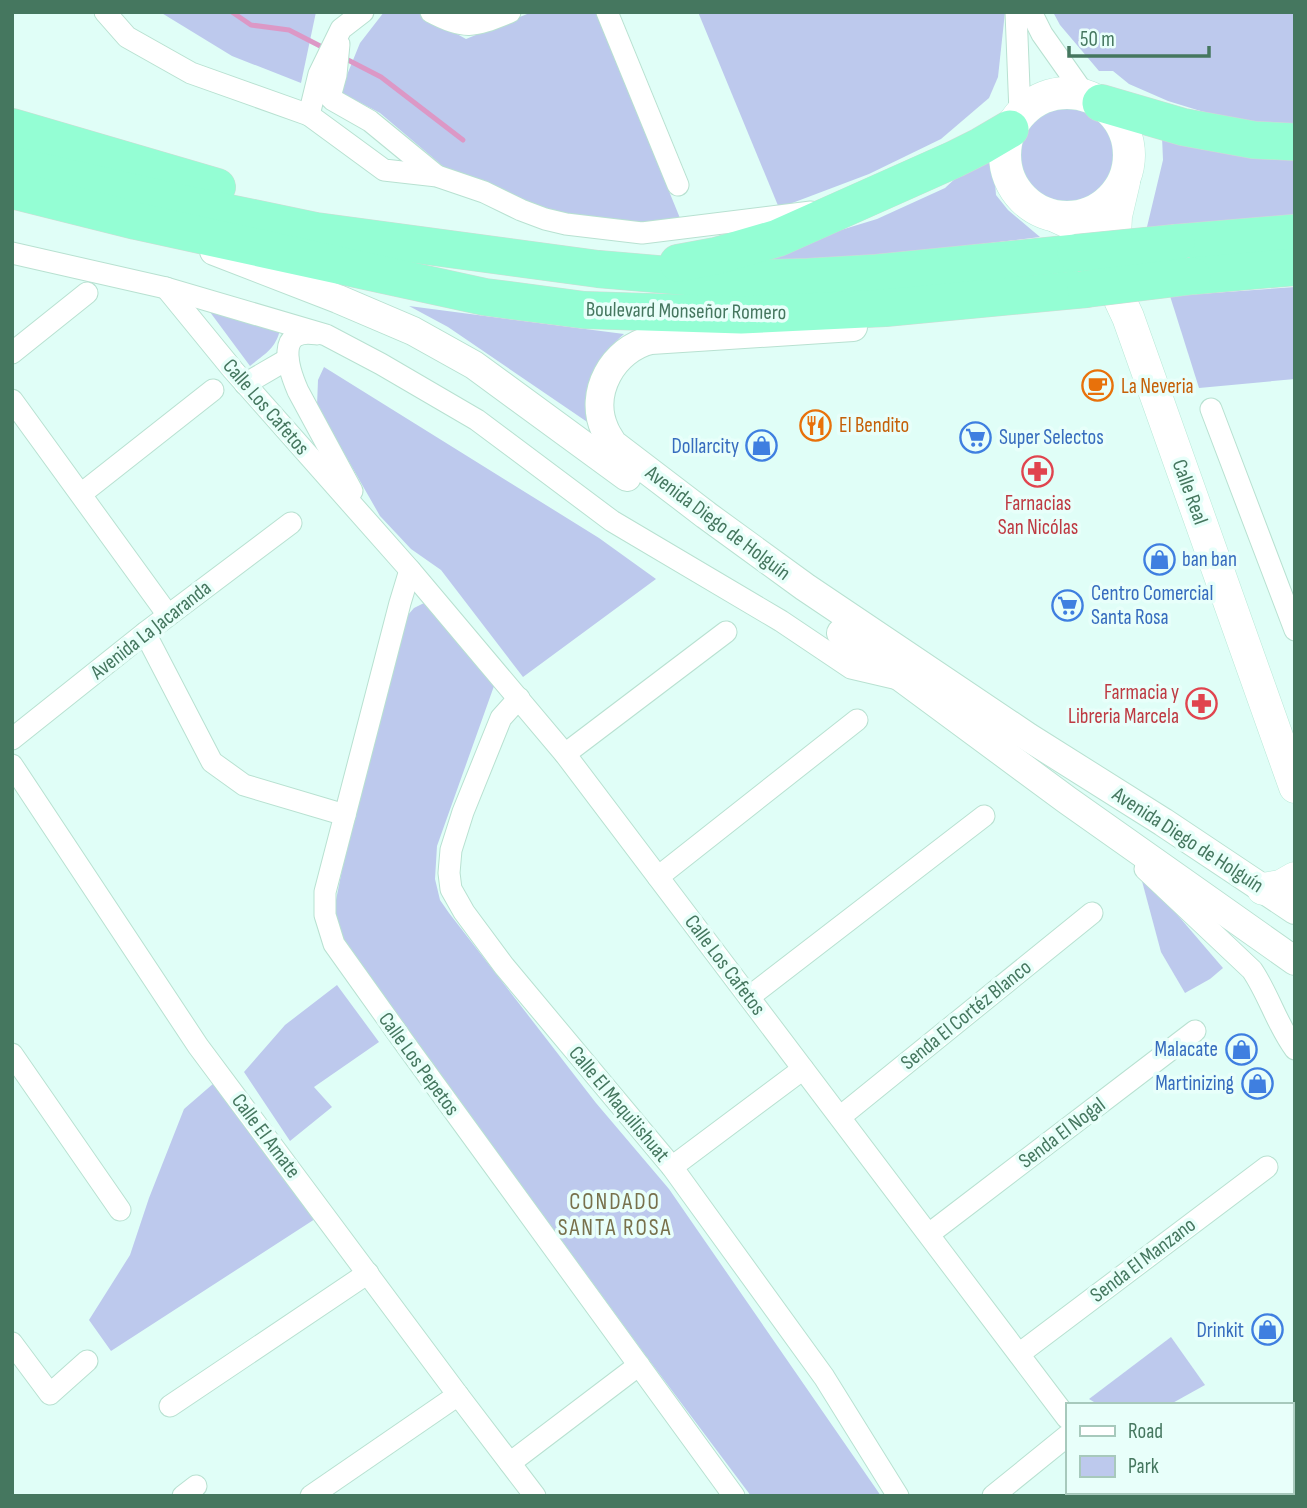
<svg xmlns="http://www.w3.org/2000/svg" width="1307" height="1508" viewBox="0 0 1307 1508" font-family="'Sofia Sans Condensed',sans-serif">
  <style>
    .green { fill: #bdc9ed }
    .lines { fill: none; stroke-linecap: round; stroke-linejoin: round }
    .stream { stroke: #dc98c6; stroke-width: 5 }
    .minor-casing { stroke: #b8e1d1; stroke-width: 23 }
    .tertiary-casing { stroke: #b8e1d1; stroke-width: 30 }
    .secondary-casing { stroke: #b8e8d7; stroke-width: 33 }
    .trunk-casing { stroke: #cfdcd5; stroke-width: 38 }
    .minor { stroke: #fff; stroke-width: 21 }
    .tertiary { stroke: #fff; stroke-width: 28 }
    .secondary { stroke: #fff; stroke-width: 32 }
    .trunk { stroke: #94fed4; stroke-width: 37 }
    .trunk-bridge-casing { stroke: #cfdcd5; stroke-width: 38; stroke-linecap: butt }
    .trunk-bridge { stroke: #94fed4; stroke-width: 37 }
    .labels { text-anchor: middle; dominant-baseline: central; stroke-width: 7; stroke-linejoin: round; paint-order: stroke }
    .street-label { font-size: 21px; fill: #45775f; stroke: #e8fffa }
    .food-label { font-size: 21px; fill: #c56008; stroke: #e8fffa; text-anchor: start }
    .shop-label { font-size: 21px; fill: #366cbe; stroke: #e8fffa; text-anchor: end }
    .health-label { font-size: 21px; fill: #be3a42; stroke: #e8fffa }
    .neighbourhood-label { font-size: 23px; letter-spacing: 2px; fill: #78714c; stroke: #e8fffa }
  </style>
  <rect width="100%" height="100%" fill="#e0fef7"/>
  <g class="green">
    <path d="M160,12h156l-15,71 -69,-27z"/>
    <path d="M384,12h33l49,27 66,-27h64l88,216 -113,-10 -52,-16 -74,-34 -65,-55 -40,-21 20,-49z"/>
    <path d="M698,12h307l-7,65 -9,21 -48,41 -72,35 -90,34z"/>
    <path d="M1053,12h242v115l-39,1 -88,-27 -39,-17 -16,-13h-14l-39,-46z"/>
    <path d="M1059,102c11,0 26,1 37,7 25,13 32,45 24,70 -2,5 -5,9 -8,13 -22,29 -67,24 -89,-3 -7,-9 -8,-19 -10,-30 -1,-10 2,-22 8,-30 11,-15 20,-23 38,-27z"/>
    <path d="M1162,137l133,17v62l-149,15 17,-71z"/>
    <path d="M992,145l4,50 12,15 32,27 -191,23 -96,5 16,-13 108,-33 68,-31z"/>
    <path d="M1295,287v92l-96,9 -29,-92z"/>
    <path d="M409,306l215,28c-38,34 -32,50 -25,96l-151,-103z"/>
    <path d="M207,308l73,22c-5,20 -16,24 -30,36z"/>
    <path d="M324,367l275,171 57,41 -133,98 -82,-107 -30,-21 -31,-33 -63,-110 1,-26z"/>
    <path d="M424,603l68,70 2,13 -57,160 -2,33 5,21 9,13 147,190 73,86 212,307h-130l-105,-140 -297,-407 -9,-15 -6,-24 8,-40 65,-254 7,-8z"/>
    <path d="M1139,870l84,98 -13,11 -25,14 -24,-41z"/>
    <path d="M337,985l42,57 -65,45 18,20 -42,34 -46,-69 41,-47z"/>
    <path d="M214,1083l101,136 -204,132 -22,-31 41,-65 19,-57 35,-89z"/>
    <path d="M1171,1337l34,48 -36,20h-70l-10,-6z"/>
  </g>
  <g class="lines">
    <g class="stream">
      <path d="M232,12l19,13 38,5 37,19"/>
      <path d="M348,60l33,17 82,63"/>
    </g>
    <defs>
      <g id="minor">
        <path d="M105,12l22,25 64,36 118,42"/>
        <path d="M363,12l-22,17 -22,45 -10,41 75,55 53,6 47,16 37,18 24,9 21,5 76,9 169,-21"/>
        <path d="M431,12c35,19 44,14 79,0"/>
        <path d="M607,12l71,173"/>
        <path d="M1016,12l4,101"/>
        <path d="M1031,12l11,22 43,61"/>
        <path d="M339,44l-3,31 -6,22 3,3 37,21 67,55"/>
        <path d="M12,253l154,35 160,47 55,29 96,56 135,101 169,100 70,47 47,11"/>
        <path d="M166,288l67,82 177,200 155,184 502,664"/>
        <path d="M317,334c-42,-7 -29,34 -19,57l54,100"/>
        <path d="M12,353l75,-60"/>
        <path d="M245,384l43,-25"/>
        <path d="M12,400l156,215"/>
        <path d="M1211,409l84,221"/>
        <path d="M81,494l132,-104"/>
        <path d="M410,570l-10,33 -75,289v23l9,29 72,101 328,451"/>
        <path d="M145,633l67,129 32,23 101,30"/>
        <path d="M519,698l-18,20 -38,94 -12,38 -2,23 2,16 13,23 40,54 168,201 152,210 74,119"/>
        <path d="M12,739l133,-106 146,-110"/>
        <path d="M565,754l161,-122"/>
        <path d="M12,765l186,281 260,349 77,101"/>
        <path d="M1145,869l107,101c17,25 25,55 43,79"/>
        <path d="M658,877l199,-157"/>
        <path d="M749,997l235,-181"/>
        <path d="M12,1054l108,156"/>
        <path d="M840,1117l252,-204"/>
        <path d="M672,1167l131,-98"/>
        <path d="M929,1234l266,-203"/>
        <path d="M12,1343l38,51 37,-33"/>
        <path d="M1019,1354l248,-187"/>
        <path d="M170,1406l198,-133"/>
        <path d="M510,1463l129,-98"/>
        <path d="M1163,1492l3,4"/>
        <path d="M183,1496l13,-10"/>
        <path d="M311,1496l147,-101"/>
        <path d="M993,1496l74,-60"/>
      </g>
      <g id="tertiary">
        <path d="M214,251l124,48 75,32 61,34 153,112"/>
        <path d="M853,327l-202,13c-38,9 -63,53 -46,90 2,5 6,10 8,14l93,71 99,72 223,150 135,85 132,88"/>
        <path d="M841,633l226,167 228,161"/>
      </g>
      <g id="secondary">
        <circle cx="1067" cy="155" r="62"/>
        <path d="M1124,182l-8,34 -1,21 12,33"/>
        <path d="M1057,217l22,10 13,13 36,77 167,470"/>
        <path d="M1263,889l18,-3 14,-8"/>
      </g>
      <g id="trunk">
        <path d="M1101,103l82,24 71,13 41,2"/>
        <path d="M12,127l205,60"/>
        <path d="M12,165l159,36 145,30 282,38 106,9 37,1 67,-2 69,-4 199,-20"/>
        <path d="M12,190l124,31 349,76 99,13 157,5 144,-7 201,-19"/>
        <path d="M1176,243l119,-10"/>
        <path d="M678,263l38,-7 62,-18 177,-79 26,-13 29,-17"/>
        <path d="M1192,276l103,-9"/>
      </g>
    </defs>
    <use href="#minor" class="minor-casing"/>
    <use href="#tertiary" class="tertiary-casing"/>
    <use href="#secondary" class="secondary-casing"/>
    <use href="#trunk" class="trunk-casing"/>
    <use href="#minor" class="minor"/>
    <use href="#tertiary" class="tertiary"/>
    <use href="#secondary" class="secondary"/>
    <use href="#trunk" class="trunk"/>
    <defs>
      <g id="trunk-bridge">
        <path d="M1076,253l100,-10"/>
        <path d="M1086,289l106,-13"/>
      </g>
    </defs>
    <use href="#trunk-bridge" class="trunk-bridge-casing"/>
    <use href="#trunk-bridge" class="trunk-bridge"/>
  </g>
  <defs>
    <symbol id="cafe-ring" viewBox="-11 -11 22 22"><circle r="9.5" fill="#e8fffa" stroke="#e8710a" stroke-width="1.5"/><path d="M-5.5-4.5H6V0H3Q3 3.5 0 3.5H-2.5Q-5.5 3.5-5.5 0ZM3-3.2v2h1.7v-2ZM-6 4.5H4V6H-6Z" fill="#e8710a"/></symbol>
    <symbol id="restaurant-ring" viewBox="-11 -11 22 22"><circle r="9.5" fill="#e8fffa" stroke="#e8710a" stroke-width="1.5"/><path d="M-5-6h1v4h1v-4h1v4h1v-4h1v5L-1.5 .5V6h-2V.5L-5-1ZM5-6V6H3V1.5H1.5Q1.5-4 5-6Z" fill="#e8710a"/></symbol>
    <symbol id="supermarket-ring" viewBox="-11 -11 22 22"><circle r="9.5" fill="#e8fffa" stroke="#3f7fe0" stroke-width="1.5"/><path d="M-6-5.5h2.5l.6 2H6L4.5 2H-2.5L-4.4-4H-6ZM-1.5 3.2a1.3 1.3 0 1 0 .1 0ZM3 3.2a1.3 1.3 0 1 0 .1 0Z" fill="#3f7fe0"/></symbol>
    <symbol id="shop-ring" viewBox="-11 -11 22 22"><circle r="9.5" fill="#e8fffa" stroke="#3f7fe0" stroke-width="1.5"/><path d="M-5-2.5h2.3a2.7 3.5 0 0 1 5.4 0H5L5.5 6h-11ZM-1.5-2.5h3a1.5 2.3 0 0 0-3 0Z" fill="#3f7fe0"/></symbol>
    <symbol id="pharmacy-ring" viewBox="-11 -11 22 22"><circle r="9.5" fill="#e8fffa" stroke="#e0444e" stroke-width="1.5"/><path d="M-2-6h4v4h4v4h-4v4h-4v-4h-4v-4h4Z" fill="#e0444e"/></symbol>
  </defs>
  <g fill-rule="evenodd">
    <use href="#cafe-ring" x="1080" y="368" width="35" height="35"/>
    <use href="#restaurant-ring" x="798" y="408" width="35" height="35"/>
    <use href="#supermarket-ring" x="958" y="420" width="35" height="35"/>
    <use href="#shop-ring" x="744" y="428" width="35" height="35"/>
    <use href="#pharmacy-ring" x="1020" y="454" width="35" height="35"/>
    <use href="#shop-ring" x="1142" y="542" width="35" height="35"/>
    <use href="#supermarket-ring" x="1050" y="588" width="35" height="35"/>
    <use href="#pharmacy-ring" x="1184" y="686" width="35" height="35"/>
    <use href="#shop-ring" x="1224" y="1032" width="35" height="35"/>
    <use href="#shop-ring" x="1240" y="1066" width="35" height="35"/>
    <use href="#shop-ring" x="1250" y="1312" width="35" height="35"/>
  </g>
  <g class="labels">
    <g class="street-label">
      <text transform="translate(686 311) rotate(1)">Boulevard Monseñor Romero</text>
      <text transform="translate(266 407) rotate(49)">Calle Los Cafetos</text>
      <text transform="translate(1190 492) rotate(70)">Calle Real</text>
      <text transform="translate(718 523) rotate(37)">Avenida Diego de Holguín</text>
      <text transform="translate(151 630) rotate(-38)">Avenida La Jacaranda</text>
      <text transform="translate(1188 840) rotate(33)">Avenida Diego de Holguín</text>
      <text transform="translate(725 965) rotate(53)">Calle Los Cafetos</text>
      <text transform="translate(966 1015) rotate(-39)">Senda El Cortéz Blanco</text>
      <text transform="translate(419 1064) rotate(54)">Calle Los Pepetos</text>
      <text transform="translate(619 1104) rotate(50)">Calle El Maquilishuat</text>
      <text transform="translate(1062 1133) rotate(-37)">Senda El Nogal</text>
      <text transform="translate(266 1136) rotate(53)">Calle El Amate</text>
      <text transform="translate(1143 1260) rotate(-37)">Senda El Manzano</text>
    </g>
    <g class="food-label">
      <text x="1121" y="386">La Neveria</text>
      <text x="839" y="425">El Bendito</text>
    </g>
    <g class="shop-label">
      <text x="999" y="437" text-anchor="start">Super Selectos</text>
      <text x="739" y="446">Dollarcity</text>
      <text x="1182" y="559" text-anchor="start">ban ban</text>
      <text x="1091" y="593" text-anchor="start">Centro Comercial<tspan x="1091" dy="24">Santa Rosa</tspan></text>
      <text x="1218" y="1049">Malacate</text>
      <text x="1234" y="1083">Martinizing</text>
      <text x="1244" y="1330">Drinkit</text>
    </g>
    <g class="health-label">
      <text x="1038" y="503">Farnacias<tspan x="1038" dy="24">San Nicólas</tspan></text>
      <text x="1179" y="692" text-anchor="end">Farmacia y<tspan x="1179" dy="24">Libreria Marcela</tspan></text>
    </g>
    <g class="neighbourhood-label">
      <text x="615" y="1202">CONDADO<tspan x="615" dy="26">SANTA ROSA</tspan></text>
    </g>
  </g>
  <rect width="1307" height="1508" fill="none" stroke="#45775f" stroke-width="28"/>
  <rect x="1066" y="1403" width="228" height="91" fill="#e8fffa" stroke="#a7c9bc" stroke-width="2"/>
  <rect x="1080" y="1426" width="35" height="10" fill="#ffffff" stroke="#a7c9bc" stroke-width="2"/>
  <text x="1128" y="1438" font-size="21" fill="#45775f">Road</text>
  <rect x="1080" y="1456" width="35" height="21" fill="#bdc9ed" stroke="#a7c9bc" stroke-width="2"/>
  <text x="1128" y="1473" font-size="21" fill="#45775f">Park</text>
  <path d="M1069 46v10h140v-10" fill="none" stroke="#45775f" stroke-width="3.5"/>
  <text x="1080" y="46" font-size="21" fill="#45775f" stroke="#e8fffa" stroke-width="5" paint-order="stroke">50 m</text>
</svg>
